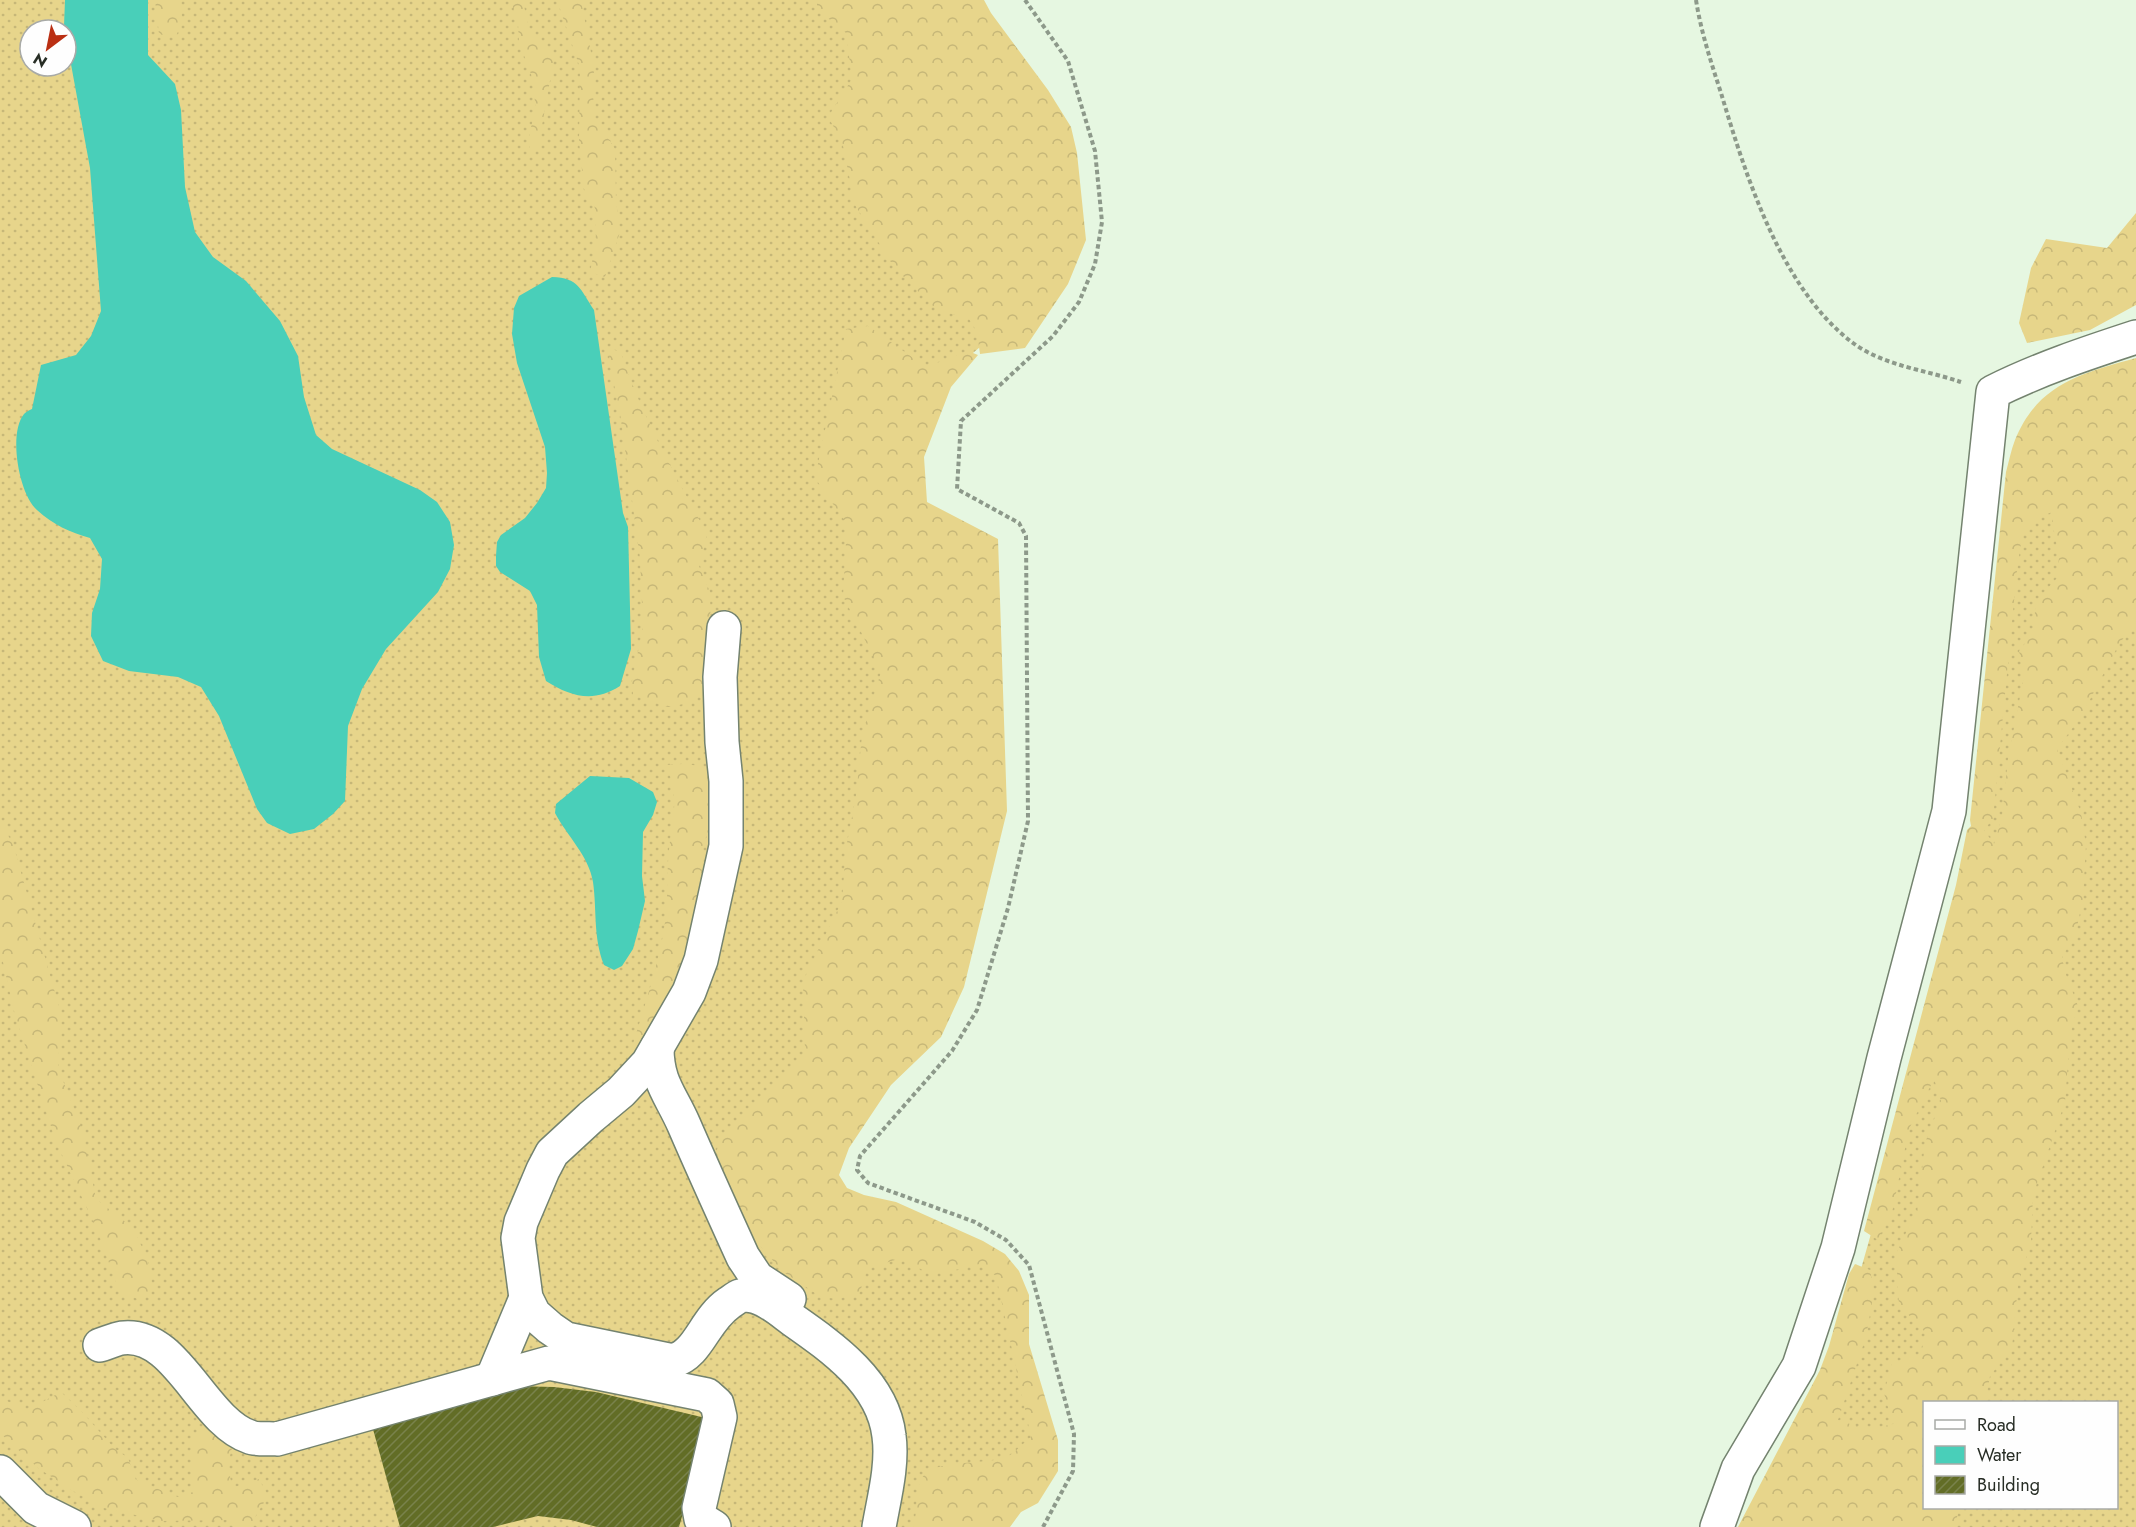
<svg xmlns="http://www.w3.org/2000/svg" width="2136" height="1527" viewBox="0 0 2136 1527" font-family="Jost,sans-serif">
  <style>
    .grass { fill: url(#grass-dots); fill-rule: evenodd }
    .forest { fill: url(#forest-crowns); fill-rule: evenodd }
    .water { fill: #49cfb9 }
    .building { fill: url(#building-hatch) }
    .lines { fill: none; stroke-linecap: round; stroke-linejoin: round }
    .minor-casing { stroke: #74836f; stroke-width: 36 }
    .path { stroke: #8d998a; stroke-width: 4; stroke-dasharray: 4.5 3; stroke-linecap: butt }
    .minor { stroke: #fff; stroke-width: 33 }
  </style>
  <defs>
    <pattern id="grass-dots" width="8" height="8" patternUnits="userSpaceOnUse" patternTransform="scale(1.5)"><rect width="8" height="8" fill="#e7d58b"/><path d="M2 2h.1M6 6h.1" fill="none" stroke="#c6b778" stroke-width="1.8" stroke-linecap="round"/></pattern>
    <pattern id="forest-crowns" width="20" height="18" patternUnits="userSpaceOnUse" patternTransform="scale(1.5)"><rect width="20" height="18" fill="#e7d58b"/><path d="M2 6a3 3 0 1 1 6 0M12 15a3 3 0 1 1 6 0" fill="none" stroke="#c6b778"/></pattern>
    <pattern id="building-hatch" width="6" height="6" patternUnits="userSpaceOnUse" patternTransform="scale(1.5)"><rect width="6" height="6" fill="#626d26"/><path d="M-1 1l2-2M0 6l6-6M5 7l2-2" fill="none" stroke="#79824c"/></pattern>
  </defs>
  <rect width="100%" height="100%" fill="#e6f7e1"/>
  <g class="grass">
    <path d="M0,0h964l47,321 -69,58 -41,81 50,374 -119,337 17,29 157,76 34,161 -55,90h-985zM30,30h36v36h-36z"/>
    <path d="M2136,396v1131h-384l79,-152 148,-523 42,-373zM1924,1402h192v106h-192z"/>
  </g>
  <g class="forest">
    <path d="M155,0h26l1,23 -7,15 -16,-4z"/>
    <path d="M511,0h12l6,31 25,27 -16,90 -8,2v-19l6,-23 -5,-34 -12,-32 -1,-18z"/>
    <path d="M557,0h24l13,68 -1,47 22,34 1,51 4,32 -15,45 -15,-5 6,-30 -1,-34 -11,-19 -5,-48 1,-73z"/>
    <path d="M817,0h167l7,13 57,77 23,37 6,26 9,87 -18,44 -43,64 -45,6 -3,-22 -8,-13 -33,-10 -42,-42 -39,-62 -13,-64 -14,-24 24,-38 -6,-46 -29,-24z"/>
    <path d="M2136,213v92l-46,25 -63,13 -8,-20 12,-55 15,-29 61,9z"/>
    <path d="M868,326l58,41 42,-16 10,4 -27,32 -27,70 3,45 71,37 9,272 -43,176 -23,50 -50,48 -42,63 -10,27 8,13 17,7 32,7 87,39 22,13 14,17 10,24v49l29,96v31l-20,32 -17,9 -11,15h-97c5,-15 2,-31 7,-45 10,-27 68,-14 90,-27 7,-4 14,-13 21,-18l-35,-161 -16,-12 -29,7 -25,1 -25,-14 -34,11 -7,23 -22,7 -17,-2 -39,-26 -34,-39 -33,-75 5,-18 26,-24 59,-63 -2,-71 39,-80 4,-53 10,-52 6,-61 19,-63 -38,-76 4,-72 -32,-46 31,-149z"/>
    <path d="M611,348l10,5c21,64 54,122 86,181l-8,32 11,26 1,46 -4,46 -13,18 -26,5 -35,-12 -1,-14 11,-54 -3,-69 -20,-145 -11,-53z"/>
    <path d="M2136,358v264l-17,22 -37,71 -25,34 24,64 5,32 -3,53 -7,34 -14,25 3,15 13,34 -8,29 -5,67 -32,93 -2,46 -13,44 -6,63 -22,28 -5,26h-61v106h35l-4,19h-217l82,-157 9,-24 20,-72 6,-10 15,6 4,21 -8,46 -28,83 30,10 33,-8 -10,-4 -7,-25 8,-30 28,-9 7,-20 -28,-29 -3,-51 22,-47 7,-64 16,-42 -7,-22 -25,50 -17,84 -14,27 -14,-9 92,-346 11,-55 4,-4 -1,-6 36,-348c3,-11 5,-22 9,-32 23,-57 68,-67 121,-82zM2054,511l-2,10 7,36 -2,21 -21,23 -3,32 -14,18 5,25 -16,83 -6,58 -8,27 -10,-14 9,-11 24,-249 6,-41 16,-11z"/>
    <path d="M682,764l21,2 8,13 3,38 -13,33 5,25 -16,87 -55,95 -5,-3c12,-41 27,-83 34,-125 5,-26 2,-52 5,-79 3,-31 12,-57 -4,-85z"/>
    <path d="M0,821l13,23 48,170 -3,54 24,61 14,70 36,28 15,30 6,33 -13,10 -21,-9 -21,-59 -42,-90 -42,-131 -14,-62z"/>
    <path d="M61,1392l22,21 31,35 14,10 8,22 42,17 15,-5v-56l13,-13 26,8v17l-4,16 4,24 27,-9 9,17 -19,31h-10l-11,-7 -66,1 -58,-13 -31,-17 -35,-23 -38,-35v-35l27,12z"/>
  </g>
  <g class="water">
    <path d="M65,0h83v55l27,29 6,26 4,77 10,45 18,25 33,24 34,40 18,35 6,41 12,38 16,14 88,41 17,12 13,20 4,23 -4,24 -12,23 -52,57 -24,40 -14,37 -3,75 -12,13 -19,15 -24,5 -23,-11 -10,-14 -38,-93 -18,-29 -23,-10 -49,-6 -26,-10 -12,-25 1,-23 8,-24 2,-30 -12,-21c-20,-6 -37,-13 -53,-28 -18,-15 -29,-77 -13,-96 2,-2 5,-4 8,-5l9,-44 35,-10 15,-19 10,-25 -11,-143 -26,-142z"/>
    <path d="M552,277c27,1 28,12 42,33l29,203 5,14 3,122 -11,37c-26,17 -49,11 -74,-5l-7,-24 -2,-52 -7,-14 -30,-19 -4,-6v-10l1,-14 4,-7 24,-17 12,-15 9,-15 1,-15 -2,-26 -28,-84 -5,-29 2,-26 5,-12z"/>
    <path d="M590,776l39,2 24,14 4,10 -4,13 -10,17 -1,44 3,25 -7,30 -5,18 -11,17 -8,4 -10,-5c-11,-28 -7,-55 -11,-83 -4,-26 -26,-46 -38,-69l1,-9z"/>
  </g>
  <path class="building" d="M514,1386l40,1 42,5 114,27 -31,108h-82l-26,-7 -33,-4 -45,11h-93l-29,-105z"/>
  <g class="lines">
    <defs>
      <g id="minor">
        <path d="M724,628l-4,49 2,65 4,39v65l-25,114 -12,32 -41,71 -27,29 -30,25 -39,36 -9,17 -22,52 -3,16 8,60 8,16 16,14 16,11 107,22c26,-7 31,-41 56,-58 3,-2 8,-6 11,-7 19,-5 39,14 53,24 40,28 90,63 96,116 4,29 -5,62 -10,91"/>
        <path d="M657,1048c0,35 14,47 27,77 19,44 39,88 59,132l14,21 32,21"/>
        <path d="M100,1345c7,-2 15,-6 22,-7 55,-7 80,83 128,99 7,3 19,1 27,2l272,-76 158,32 10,9 3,13 -21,91 2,11 13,8"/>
        <path d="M492,1379l34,-81"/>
        <path d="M0,1472l36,36 38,19"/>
        <path d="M1717,1527l21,-58 61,-103 39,-118 46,-190 65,-247 44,-419c46,-23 94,-39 143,-55"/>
      </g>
    </defs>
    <use href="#minor" class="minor-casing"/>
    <g class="path">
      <path d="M1025,0l43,61 27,90 7,71 -7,42 -16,38 -26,34 -92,85 -4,68 62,34 7,13 2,285 -20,87 -31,102 -25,41 -92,105 -3,14 11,13 107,39 31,18 23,25 45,169 -1,37 -30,56"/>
      <path d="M1696,0c5,32 15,62 25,93 25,83 60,196 132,250 31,23 73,27 108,39"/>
    </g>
    <use href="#minor" class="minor"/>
  </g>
  <rect x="1923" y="1401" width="195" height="108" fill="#fefefe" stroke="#a8aaa7" stroke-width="1.5"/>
  <rect x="1935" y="1420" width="30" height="9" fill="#ffffff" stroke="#a8aaa7" stroke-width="1.5"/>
  <text x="1977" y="1431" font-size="18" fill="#272d25">Road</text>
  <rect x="1935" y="1446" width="30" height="18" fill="#49cfb9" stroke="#a8aaa7" stroke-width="1.5"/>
  <text x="1977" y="1461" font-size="18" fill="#272d25">Water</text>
  <rect x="1935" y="1476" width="30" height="18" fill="url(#building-hatch)" stroke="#a8aaa7" stroke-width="1.5"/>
  <text x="1977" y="1491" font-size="18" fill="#272d25">Building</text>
  <g transform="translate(48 48) rotate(212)"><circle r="28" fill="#fefefe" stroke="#a8aaa7" stroke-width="1.5"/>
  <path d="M0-4.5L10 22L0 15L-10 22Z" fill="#ba2f13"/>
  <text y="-9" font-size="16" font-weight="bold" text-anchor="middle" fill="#272d25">N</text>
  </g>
</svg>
